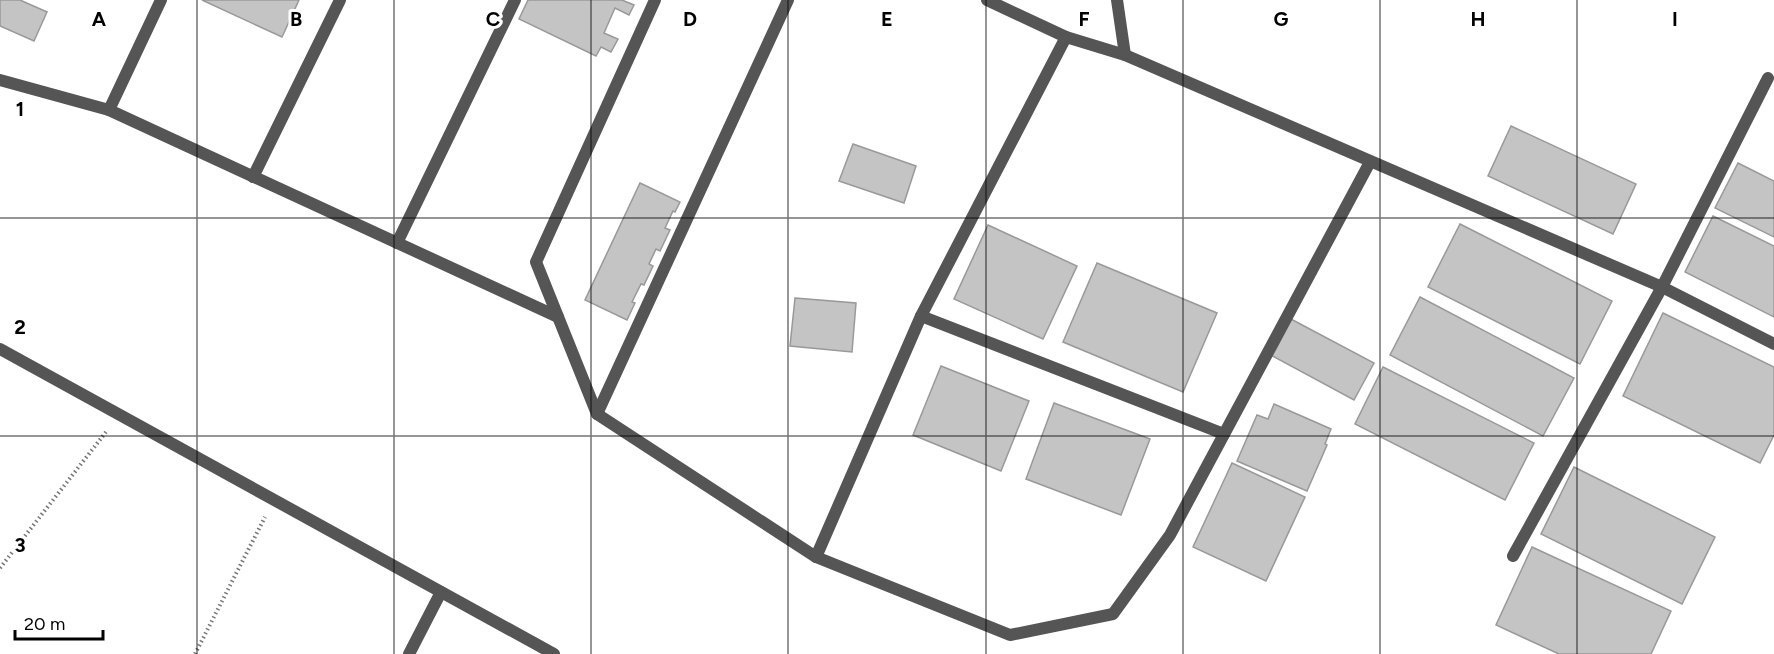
<svg xmlns="http://www.w3.org/2000/svg" width="1774" height="654" viewBox="0 0 1774 654" font-family="Figtree,sans-serif">
  <style>
    .building { fill: #c4c4c4; stroke: #999; stroke-width: 1.5 }
    .lines { fill: none; stroke-linecap: round; stroke-linejoin: round }
    .path { stroke: #777; stroke-width: 4; stroke-dasharray: 1.5 3; stroke-linecap: butt }
    .minor { stroke: #555; stroke-width: 12 }
    .grid { fill: none; stroke: #000; stroke-width: 1.5; stroke-opacity: 0.55 }
    .grid-label { font-size: 20px; text-anchor: middle; font-weight: bold; fill: #000; stroke: #fff; stroke-width: 6; stroke-linejoin: round; paint-order: stroke }
  </style>
  <rect width="100%" height="100%" fill="#fff"/>
  <g class="building">
    <path d="M0,0h20l27,12 -13,29 -34,-15z"/>
    <path d="M202,0h97l-17,37z"/>
    <path d="M528,0h94l12,5 -5,10 -14,-7 -11,25 14,6 -7,13 -10,-5 -5,9 -77,-37z"/>
    <path d="M1511,126l125,58 -23,50 -125,-58z"/>
    <path d="M853,144l63,22 -12,37 -65,-22z"/>
    <path d="M1738,163l36,18v56l-59,-29z"/>
    <path d="M640,183l40,19 -5,10 -2,-1 -8,17 5,2 -10,21 -4,-2 -7,15 4,2 -9,19 -3,-1 -9,18 3,1 -8,17 -42,-20z"/>
    <path d="M1713,216l61,30v71l-89,-45z"/>
    <path d="M1460,224l152,77 -32,63 -152,-77z"/>
    <path d="M988,225l89,41 -34,73 -89,-40z"/>
    <path d="M1097,263l120,50 -34,79 -120,-50z"/>
    <path d="M1420,297l154,81 -31,58 -153,-81z"/>
    <path d="M795,298l61,5 -4,49 -62,-6z"/>
    <path d="M1663,313l111,54v68l-14,28 -137,-67z"/>
    <path d="M1289,318l85,45 -20,37 -85,-46z"/>
    <path d="M941,366l88,35 -28,70 -88,-36z"/>
    <path d="M1383,367l151,76 -29,57 -150,-76z"/>
    <path d="M1054,403l96,36 -29,76 -95,-36z"/>
    <path d="M1274,404l57,25 -6,15 2,1 -20,46 -70,-30 20,-46 11,4z"/>
    <path d="M1232,463l73,34 -39,84 -73,-34z"/>
    <path d="M1574,467l141,70 -33,67 -141,-70z"/>
    <path d="M1532,547l139,64 -20,43h-92l-63,-29z"/>
  </g>
  <g class="lines">
    <g class="path">
      <path d="M0,568l106,-136"/>
      <path d="M195,654l70,-137"/>
    </g>
    <g class="minor">
      <path d="M655,0l-119,262 61,152 219,143 194,78 103,-21 57,-79 200,-373"/>
      <path d="M987,0l79,37 59,18 537,232 112,57"/>
      <path d="M1117,0l8,55"/>
      <path d="M0,80l109,30 449,207"/>
      <path d="M109,110l52,-110"/>
      <path d="M253,177l87,-177"/>
      <path d="M397,243l118,-243"/>
      <path d="M921,316l303,118"/>
      <path d="M0,349l554,305"/>
      <path d="M597,414l191,-414"/>
      <path d="M1513,556l149,-269 106,-209"/>
      <path d="M816,557l105,-241 145,-279"/>
      <path d="M409,654l32,-62"/>
    </g>
  </g>
  <path class="grid" d="M197,0v654M394,0v654M591,0v654M788,0v654M986,0v654M1183,0v654M1380,0v654M1577,0v654M0,218h1774M0,436h1774"/>
  <g class="grid-label">
    <text x="99" y="26">A</text>
    <text x="296" y="26">B</text>
    <text x="493" y="26">C</text>
    <text x="690" y="26">D</text>
    <text x="887" y="26">E</text>
    <text x="1084" y="26">F</text>
    <text x="1281" y="26">G</text>
    <text x="1478" y="26">H</text>
    <text x="1675" y="26">I</text>
    <text x="20" y="116">1</text>
    <text x="20" y="334">2</text>
    <text x="20" y="552">3</text>
  </g>
  <path d="M15 630v9h88v-9" fill="none" stroke="#000000" stroke-width="3"/>
  <text x="24" y="630" font-size="18" fill="#000000" stroke="#ffffff" stroke-width="4.5" paint-order="stroke">20 m</text>
</svg>
